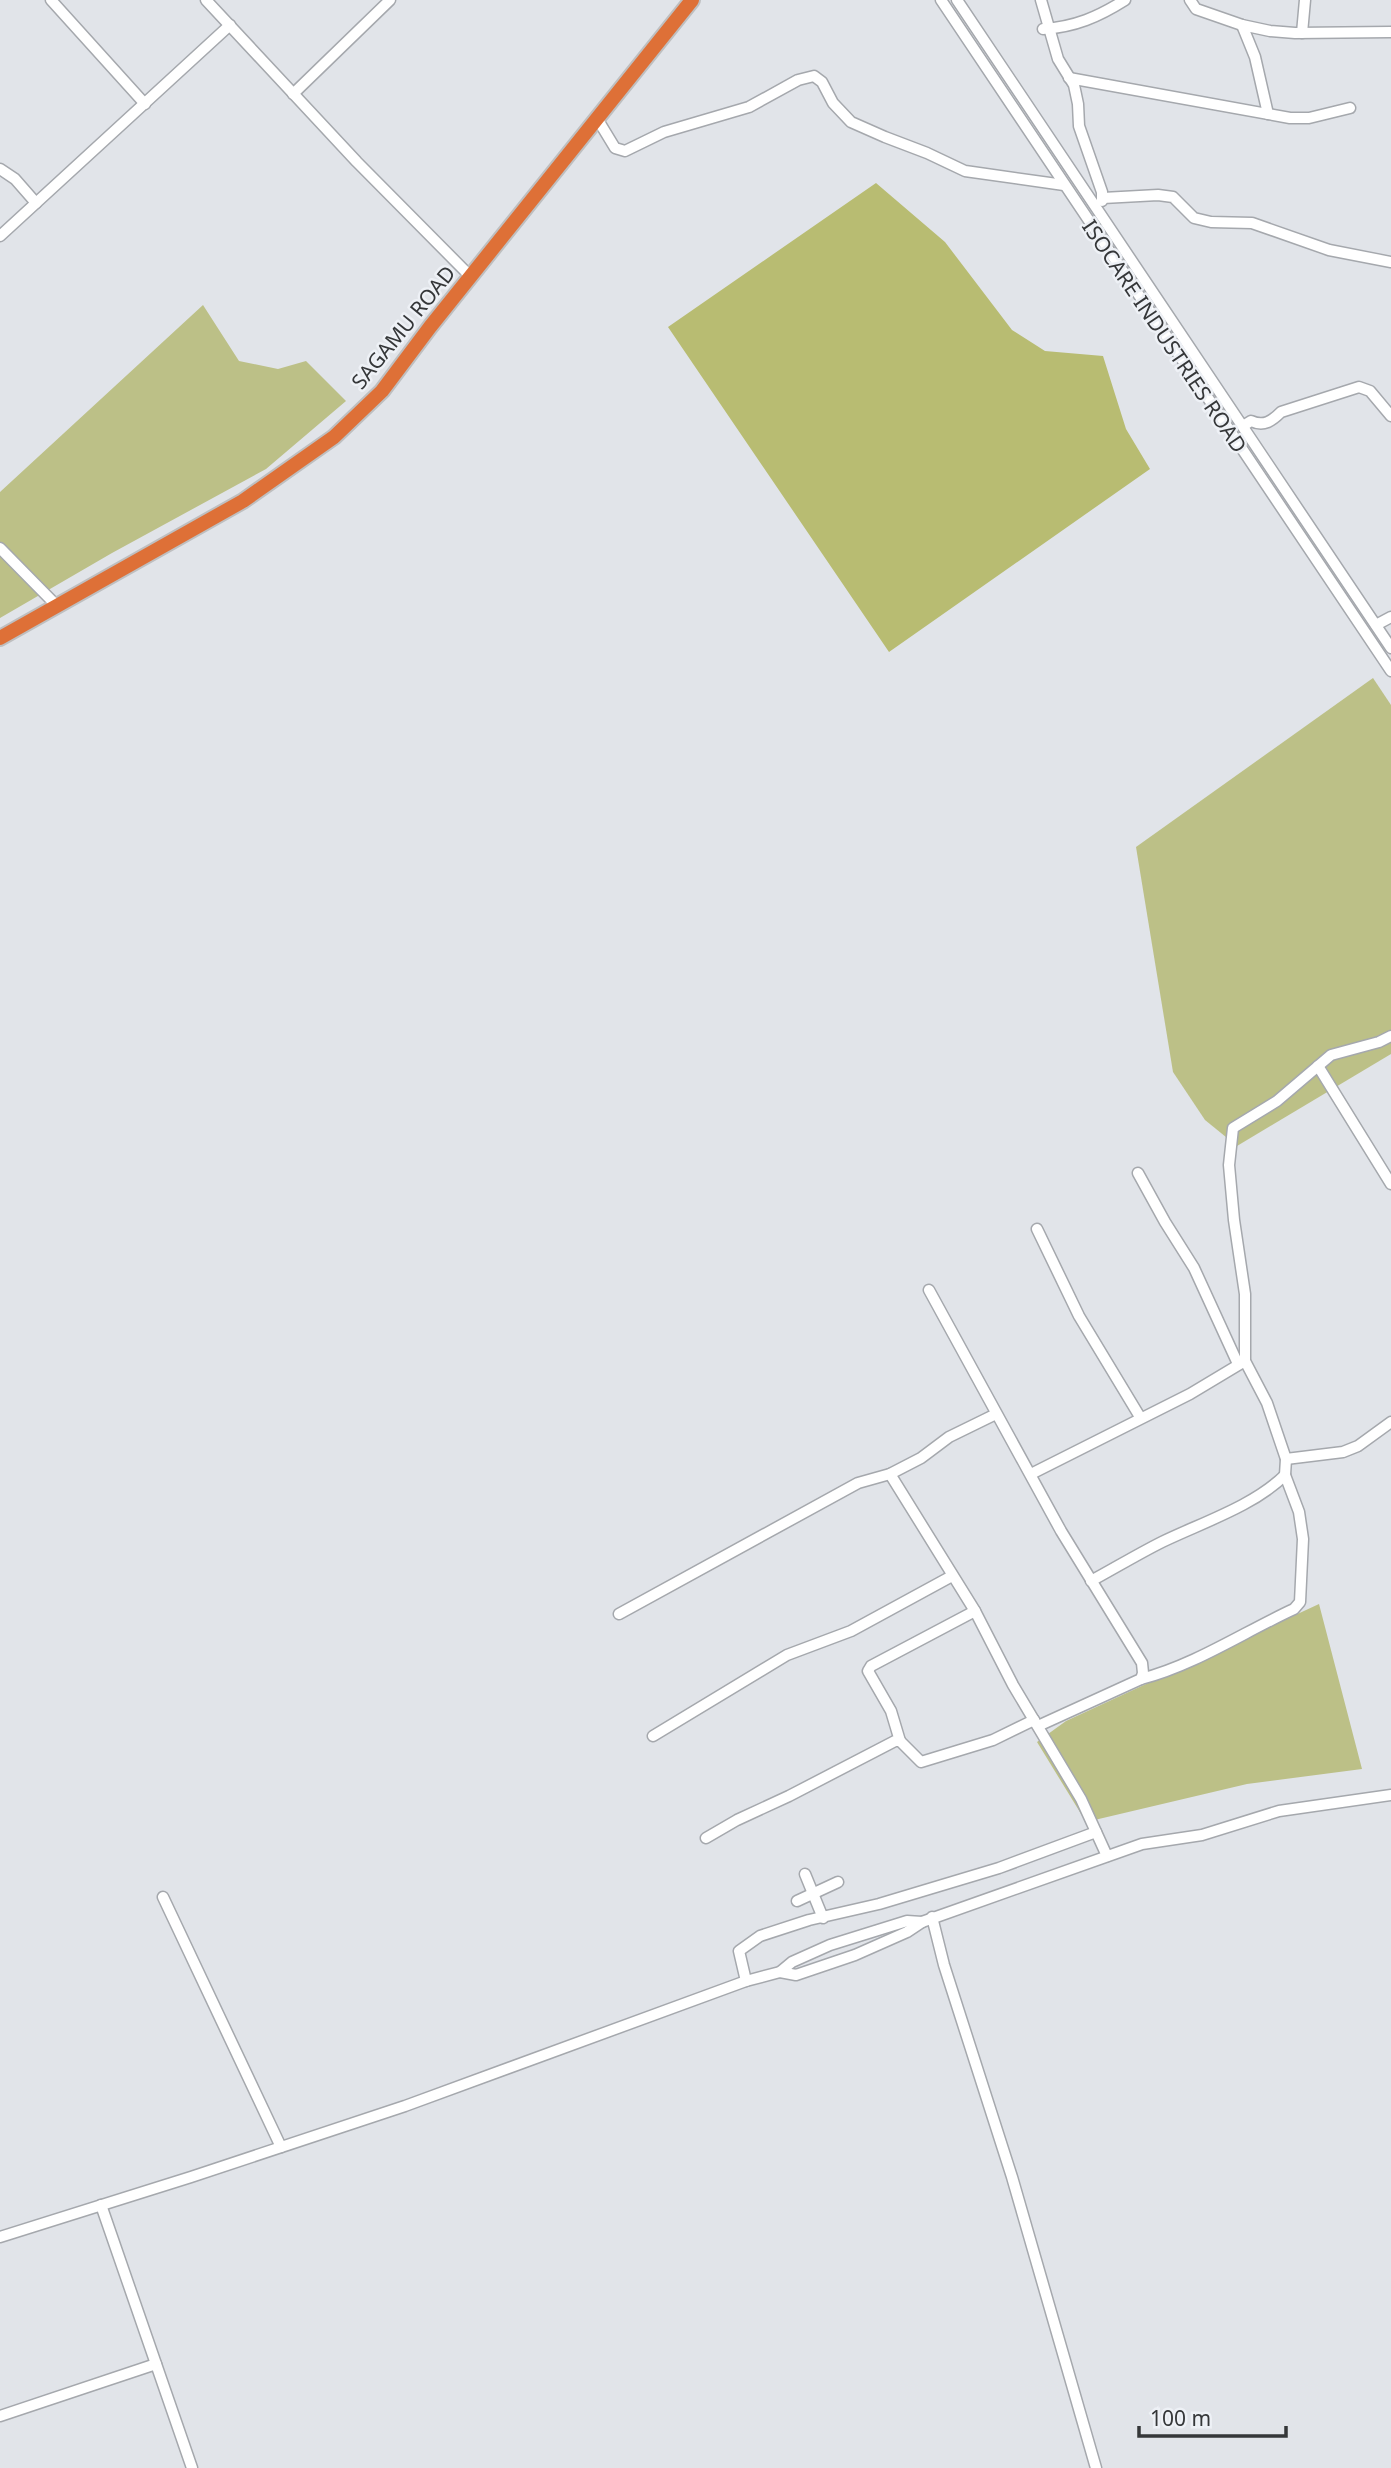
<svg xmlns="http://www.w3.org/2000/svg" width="1391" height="2468" viewBox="0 0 1391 2468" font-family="'Noto Sans',sans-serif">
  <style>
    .green { fill: #bcc087 }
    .forest { fill: #b8bc72 }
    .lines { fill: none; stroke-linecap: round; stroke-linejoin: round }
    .minor-casing { stroke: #a5a8ad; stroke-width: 13 }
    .highway-casing { stroke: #bebfc0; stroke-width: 18 }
    .minor { stroke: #fff; stroke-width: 10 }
    .highway { stroke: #de7037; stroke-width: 14 }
    .labels { text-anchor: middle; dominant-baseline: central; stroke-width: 5; stroke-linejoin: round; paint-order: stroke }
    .street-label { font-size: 21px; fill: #353739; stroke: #eef1f6 }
  </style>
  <rect width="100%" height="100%" fill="#e1e4e9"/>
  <g class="green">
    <path d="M203,305l36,56 39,8 28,-8 40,40 -80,68 -154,84 -112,65v-126z"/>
    <path d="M1373,678l18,27v349l-154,92 -32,-26 -32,-48 -37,-225z"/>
    <path d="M1319,1604l43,165 -115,15 -161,38 -49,-80 29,-21z"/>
  </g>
  <path class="forest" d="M876,183l69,59 67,88 33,21 58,5 23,73 24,40 -261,183 -221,-325z"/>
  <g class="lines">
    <defs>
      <g id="minor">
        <path d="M51,0l94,104"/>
        <path d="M206,0l151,162 114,115"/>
        <path d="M941,0l450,671"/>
        <path d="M957,0l434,648"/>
        <path d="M1041,0l17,59 16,26 4,19 1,22 23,66v9"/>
        <path d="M1190,0l6,9 46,16 28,6 25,2 96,-1"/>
        <path d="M1242,25l13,32 13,57"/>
        <path d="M1043,29c32,-2 55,-12 82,-29"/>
        <path d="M1302,33l3,-33"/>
        <path d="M1069,78l221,40h19l41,-10"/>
        <path d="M293,94l97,-94"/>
        <path d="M598,120l17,28 10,3 39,-19 85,-25 49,-27 16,-4 8,6 11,21 18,19 34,15 42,16 38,18 99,14"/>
        <path d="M0,169l15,10 21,24"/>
        <path d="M1103,198l55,-3 15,2 21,21 17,4 41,1 77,27 62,12"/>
        <path d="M0,236l230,-211"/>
        <path d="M1243,426l8,-5c13,6 21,0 30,-9l78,-25 11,4 21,25"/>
        <path d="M0,548l57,58"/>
        <path d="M1376,625l15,-8"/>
        <path d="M1318,1066l73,118"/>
        <path d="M1138,1173l27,49 29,46 44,96"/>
        <path d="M1037,1229l42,87 61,101"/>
        <path d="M929,1290l132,241 81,132 1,10 -2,6 -103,47"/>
        <path d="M1286,1459l57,-7 15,-6 33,-24"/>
        <path d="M890,1474l85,137 38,74 68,114 26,57"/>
        <path d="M1031,1474l159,-80 55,-33"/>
        <path d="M1091,1581c24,-13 47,-27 71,-39 39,-19 92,-36 123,-67"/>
        <path d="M619,1614l239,-131 32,-9 31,-16 28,-21 47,-23"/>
        <path d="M1141,1679c54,-14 103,-47 153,-70l6,-7 3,-63 -4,-27 -14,-37 1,-16 -19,-56 -22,-42v-67l-11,-74 -5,-55 4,-37 44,-27 54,-46 48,-13 12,-6"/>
        <path d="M653,1736l134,-81 64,-24 101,-55"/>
        <path d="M900,1741l-9,-30 -23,-40 3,-5 104,-55"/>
        <path d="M706,1838l31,-18 52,-24 106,-55h5l21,21 72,-22 41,-20"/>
        <path d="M805,1874l18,44"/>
        <path d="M163,1897l118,250"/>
        <path d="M797,1901l41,-19"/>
        <path d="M932,1917l12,48 68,212 84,291"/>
        <path d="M780,1972l16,3 59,-20 52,-23 15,-10"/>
        <path d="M746,1981l-7,-30 21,-15 49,-16 70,-16 120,-36 97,-36"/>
        <path d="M101,2205l91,263"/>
        <path d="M0,2237l191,-60 214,-71 341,-125 34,-9 12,-10 38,-17 77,-24 15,1 220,-78 60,-9 77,-24 112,-16"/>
        <path d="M0,2416l156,-52"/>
      </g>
      <path id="highway" d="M0,638l243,-137 91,-64 48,-46 48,-64 262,-327"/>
    </defs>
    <use href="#minor" class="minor-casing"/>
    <use href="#highway" class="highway-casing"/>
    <use href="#minor" class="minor"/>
    <use href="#highway" class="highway"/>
  </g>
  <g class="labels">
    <g class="street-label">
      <text transform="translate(403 327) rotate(-51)">SAGAMU ROAD</text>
      <text transform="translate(1165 336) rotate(56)">ISOCARE INDUSTRIES ROAD</text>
    </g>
  </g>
  <path d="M1139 2426v10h147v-10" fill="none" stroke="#353739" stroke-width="3.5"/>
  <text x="1150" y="2426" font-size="21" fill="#353739" stroke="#eef1f6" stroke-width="5" paint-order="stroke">100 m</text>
</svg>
